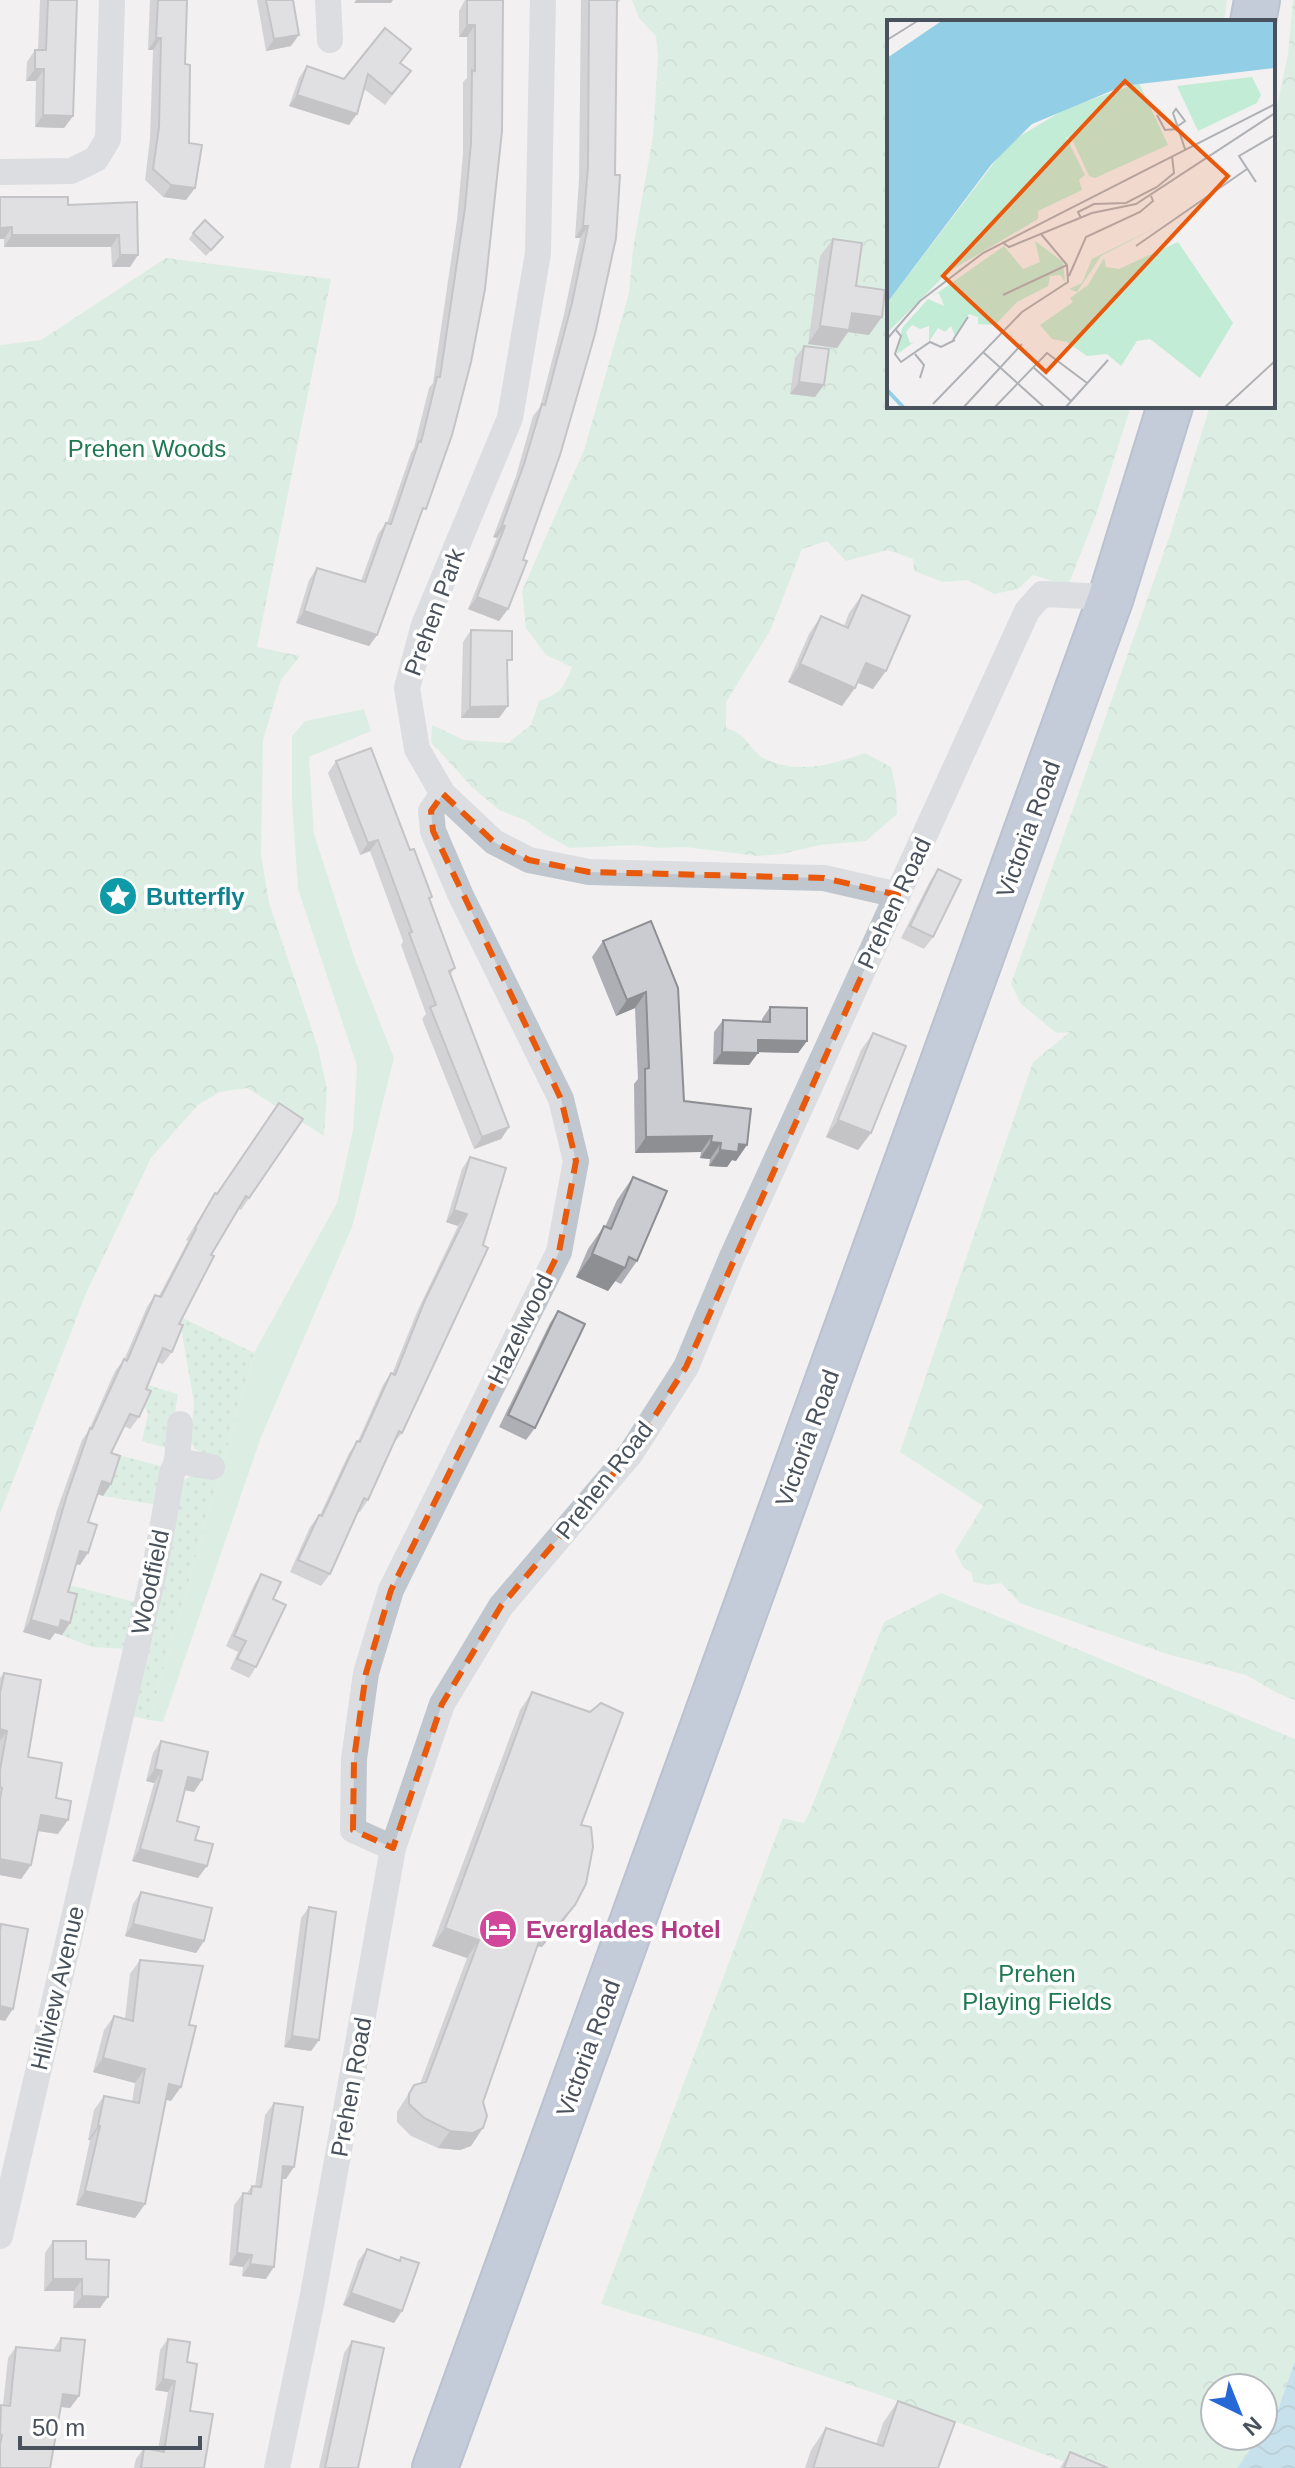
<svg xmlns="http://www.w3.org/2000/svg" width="1295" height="2468" viewBox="0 0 1295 2468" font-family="Arial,sans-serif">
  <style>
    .grass { fill: #c2ecd5 }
    .forest { fill: url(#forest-crowns) }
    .garden { fill: url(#garden-dots) }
    .water { fill: url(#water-waves) }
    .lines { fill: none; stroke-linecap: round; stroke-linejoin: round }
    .highway-casing { stroke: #768aa7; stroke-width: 48 }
    .street { stroke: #bfc6cd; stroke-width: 26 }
    .highway { stroke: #8b9fbb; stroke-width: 44 }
    .wall { fill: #aeafb5 }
    .shaded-wall { fill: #8d8f93 }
    .building { fill: #caccd2; stroke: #8d8f93; stroke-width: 2 }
    .marked { fill: none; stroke: #e8590c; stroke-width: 6; stroke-dasharray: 16 10; stroke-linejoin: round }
    .labels { text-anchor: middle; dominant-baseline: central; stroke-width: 7; stroke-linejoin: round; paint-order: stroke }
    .park-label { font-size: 24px; fill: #1e7951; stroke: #fff }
    .street-label { font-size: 24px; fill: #49525c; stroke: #fff }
    .culture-label { font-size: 24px; font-weight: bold; fill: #0d838f; stroke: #fff; text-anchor: start }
    .hotel-label { font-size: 24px; font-weight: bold; fill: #b23c85; stroke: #fff; text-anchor: start }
    .inset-river { fill: none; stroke: #92cfe6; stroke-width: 4 }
    .inset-road { fill: none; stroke: #aeb1b5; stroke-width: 2 }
    .view { fill: #e8590c; fill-opacity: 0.15; stroke: #e8590c; stroke-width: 4 }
    .inset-edge { fill: none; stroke: #49525c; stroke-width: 4 }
  </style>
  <defs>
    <pattern id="forest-crowns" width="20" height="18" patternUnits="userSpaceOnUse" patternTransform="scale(2)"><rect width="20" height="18" fill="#c2ecd5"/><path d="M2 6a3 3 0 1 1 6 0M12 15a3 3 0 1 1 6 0" fill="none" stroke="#a8ccb9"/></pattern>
    <pattern id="garden-dots" width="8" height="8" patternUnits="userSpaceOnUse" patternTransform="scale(2)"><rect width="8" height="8" fill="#c2ecd5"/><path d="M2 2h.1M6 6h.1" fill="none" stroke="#a8ccb9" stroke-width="1.8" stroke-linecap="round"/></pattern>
    <pattern id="water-waves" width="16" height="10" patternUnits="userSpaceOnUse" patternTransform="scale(2)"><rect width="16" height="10" fill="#92cfe6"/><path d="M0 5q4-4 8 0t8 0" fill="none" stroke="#79abbe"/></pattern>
  </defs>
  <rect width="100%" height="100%" fill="#f2f0f0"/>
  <path class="grass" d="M364,709l7,22 -62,26 5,77 40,123 40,101 -42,169 -91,210 -98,285 -14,-2 105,-367 83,-150 16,-73 4,-64 -59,-177 -6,-87v-66l13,-15z"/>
  <g class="forest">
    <path d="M632,0h595l-3,22h-335v384h242l-34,106 -29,74 -35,-11 -15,14 -24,5 -26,-14 -25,2 -29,-11 -1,-12 -25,-9 -42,11 -19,-20 -25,8 -32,82 -44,71v26c24,7 22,22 39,31 32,16 69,5 100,-6l26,14 5,21 1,26 -31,27 -46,4 -39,9 -23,2 -73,-9 -24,1 -27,-3 -64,3 -24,-13 -21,-15 -26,-10 -27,-23 -41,-45 1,-17 32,15 44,3 23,-18 8,-24c22,-8 24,-12 33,-34l-26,-12 -20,-27 -4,-37 62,-141 45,-157 4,-44 20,-113 5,-80 -2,-20 -17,-18z"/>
    <path d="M1293,0h2v1700l-18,-7 -31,-18 -79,-21 -147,-51 -19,-20 -13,2 -15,-3 -1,-9 -9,-6 -8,-16 28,-45 -83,-54 133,-390 37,-30 -14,1 -35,-29 -10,-20 159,-449 40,-129h63v-281l15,-71z"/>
    <path d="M166,258l165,21 -74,368 43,9 -19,24 -18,60 -2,114 8,49 49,145 9,41 -3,47 -77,-48 -27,4 -22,13 -47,53 -64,133 -87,223v-1169l41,-5z"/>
    <path d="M941,1593l354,146v622l-19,54 -13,17v-44h-48v48h45l-23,32h-156l-151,-56 -215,-73 -114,-35 182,-486 21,5 7,-14 73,-187z"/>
  </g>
  <g class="garden">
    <path d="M179,1316l75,37 -105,367 -20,-5 54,-235 37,-18 -25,-13 -5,-9 4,-37z"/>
    <path d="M141,1383l37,11 -9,55 -27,-8 6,-28 -5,-10z"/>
    <path d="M107,1452l58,15 -7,38 -55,-9 9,-27z"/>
    <path d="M69,1585l66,17 -9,47 -34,-2 -31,-12 8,-28 -9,-3z"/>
  </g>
  <path class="water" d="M1295,2361v107h-58l23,-32h3l13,-21z"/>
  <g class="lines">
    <defs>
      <g id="highway">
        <path d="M1253,22l4,-22"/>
        <path d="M435,2468l676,-1871 59,-191"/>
      </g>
    </defs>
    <use href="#highway" class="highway-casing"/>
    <g class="street">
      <path d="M328,0l2,40"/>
      <path d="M543,0l-5,253 -28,165 -86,207 -17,63 10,61 26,45 51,48 35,18 60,12 235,6 74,17"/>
      <path d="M0,172l71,-1 25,-12 12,-20 4,-139"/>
      <path d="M177,1461l35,6"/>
      <path d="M393,1848l-40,-18 1,-71 12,-86 25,-83 168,-338 17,-91 -15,-62 -100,-203 -28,-65 -2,-20 12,-17"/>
      <path d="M0,2236l155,-668 17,-95 5,-12 3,-37"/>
      <path d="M277,2468l35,-168 81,-452 49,-144 59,-98 130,-153 55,-86 45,-108 296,-648 15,-17 69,3"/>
    </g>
    <use href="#highway" class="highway"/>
  </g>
  <g class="wall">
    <path d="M40,0h37l-4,116 -9,12 -29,-1 1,-46h-10l1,-19 8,-12h3z"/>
    <path d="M150,0h37l-2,64 4,79 6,45 -9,12 -23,-3 -18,-17 5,-41 3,-89h-5z"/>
    <path d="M257,0h36l-2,46 -25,5z"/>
    <path d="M465,0h38l-85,521 -41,114 -8,11 -73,-23 13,-43 8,-12 44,13 17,-47 8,-11h1l24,-70 3,-5 15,-60 4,-5 24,-163 6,-66v-72l4,-4v-41h-8v-26z"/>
    <path d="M581,0h39l-3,4 -2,171 -92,385 -15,49 -9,12 -31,-12 29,-71 -4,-1 23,-61 17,-60 7,-9 24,-93 16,-76h-5l4,-59z"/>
    <path d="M401,63l10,8 -26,34 -21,-16 -15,36 -60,-19 10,-28 8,-12 37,13z"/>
    <path d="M0,197l68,8 69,-3 -7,65h-18l-1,-20h-107v-8h-4z"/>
    <path d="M193,233l30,4 -17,19 -17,-17z"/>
    <path d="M833,239l23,47 13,49 -21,-3 -11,16 -29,-4 12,-88z"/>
    <path d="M804,346l11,51 -25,-3 5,-36z"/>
    <path d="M862,595l11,94 -16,-7 -15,24 -54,-24 21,-48 12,-18 23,10 5,-13z"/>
    <path d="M471,630l36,36 -8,52h-38l2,-76z"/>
    <path d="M336,761l74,89 22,47 -2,3 25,68 -5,7 59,152 -8,12 -27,10 -52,-130 4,-5 -25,-69 2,-4 -33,-90 -10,4 -32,-82z"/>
    <path d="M938,869l-5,68 -9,12 -23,-11 29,-57z"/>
    <path d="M651,921l33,180 52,60 -4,-1 -5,7 -18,-1 1,-7 -10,-1 1,-6 -66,1 -1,-69 4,-5 -3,-71 -19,8 -24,-59 11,-16z"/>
    <path d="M770,1007l37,34 -9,12 -40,-1 -9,13 -36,-1 1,-32 9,-12 39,1v-2z"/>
    <path d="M873,1033l-2,100 -13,17 -32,-13 35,-87z"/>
    <path d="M303,1119l-62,91 -2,-1 -28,46 -32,69 -7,28 -9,12 -6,-2 -11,27 -7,28 -9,12 -6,-3 -13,27v31l-8,12 -5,-2 -10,28 -8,43 -4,-1 -8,28 2,31 -8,12 -7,-2 -5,7 -27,-8 34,-122 25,-70 7,-10 26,-59 9,-11 23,-53 8,-12 4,1 29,-55 -2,-1 29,-47 2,1z"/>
    <path d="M470,1157l36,11 -104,265 -9,11 -25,56 -8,12h-2l-28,62 -9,12 -31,-14 20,-45 9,-12h1l29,-62 9,-12 25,-56 8,-12 1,1 25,-62 41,-86 -12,-4 16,-53z"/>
    <path d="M633,1177l4,84 -16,23 -6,-3 -7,10 -32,-14 12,-28 16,-23 1,1 12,-27z"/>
    <path d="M558,1311l-23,117 -9,12 -27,-13 51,-104z"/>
    <path d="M261,1574l-5,93 -7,11 -19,-9 8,-17 -12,-6 28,-61z"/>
    <path d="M4,1673l24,84 28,41 2,36 -20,-3 -7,34 -10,14 -21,-4v-197z"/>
    <path d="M532,1692l49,133 -18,97 -21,25 -5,-1 -54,156 -12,44 -11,4 -22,-2 -27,-12 -14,-14v-10l17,-27 6,-1 47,-126 -35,-12 88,-236z"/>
    <path d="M161,1741l33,51 -9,-2 -8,31 18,19 3,38 -66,-17 22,-78 -8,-2 7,-28z"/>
    <path d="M141,1892l63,49 -8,12 -71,-17 8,-32z"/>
    <path d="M309,1907l10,133 -8,11 -27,-4 17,-129z"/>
    <path d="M140,1960l31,141 -6,-2 -20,105 -10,14 -59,-13 14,-65h-2l6,-30 10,-14 28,6 3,-19 -42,-11 11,-42 10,-14 11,3 5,-45z"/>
    <path d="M274,2103l12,76h-4l-16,100 -24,-3 1,-9 -14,-2 5,-60 9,-12 3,1 6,-8 3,1 10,-72z"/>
    <path d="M53,2241l33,18 14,49h-27l1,-17h-30l1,-38z"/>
    <path d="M367,2249l31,12 3,-4 -7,66 -51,-18 15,-44z"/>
    <path d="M61,2338l18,58 -9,12 -10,-1 -60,61v-61l3,-2 5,-47 8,-11 37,3z"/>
    <path d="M168,2339l19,23 3,49 14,57h-70l2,-9 8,-11 14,2 10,-58 -13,-2 5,-40z"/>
    <path d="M352,2341l6,127h-39l25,-115z"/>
    <path d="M898,2401l40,67h-133l6,-18 15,-22 50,16 7,-21z"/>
    <path d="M1070,2452l38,16h-48z"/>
  </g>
  <g class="shaded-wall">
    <path d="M356,0h37l-2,3h-37z"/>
    <path d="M467,25h8l-8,12h-8z"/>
    <path d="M299,35l-8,11 -25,5 8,-12z"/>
    <path d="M156,38h5l-8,12h-5z"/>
    <path d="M35,69h9l-8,12h-10z"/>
    <path d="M297,95l60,19 -8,11 -60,-19z"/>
    <path d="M43,115l30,1 -9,12 -29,-1z"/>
    <path d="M171,185l24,3 -9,12 -23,-3z"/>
    <path d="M583,226h5l-8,12h-5z"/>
    <path d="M12,227l-8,12h-4v-11z"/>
    <path d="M12,235h107l-8,12h-107z"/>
    <path d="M120,255h18l-8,12h-18z"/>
    <path d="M852,313l30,4 -13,18 -21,-3 -11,16 -29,-4 12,-18z"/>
    <path d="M799,382l25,3 -9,12 -25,-3z"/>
    <path d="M502,525l3,1 -8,12 -4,-1z"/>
    <path d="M477,597l31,12 -9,12 -31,-12z"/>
    <path d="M304,611l73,24 -8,11 -73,-23z"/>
    <path d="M866,663l20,8 -13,18 -20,-8z"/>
    <path d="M800,664l55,24 -13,18 -54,-24z"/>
    <path d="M508,706l-9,12h-38l9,-11z"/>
    <path d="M378,840l-8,11 -10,4 8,-12z"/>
    <path d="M646,992l-11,16 -19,8 11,-16z"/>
    <path d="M758,1040l49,1 -9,12 -48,-1z"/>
    <path d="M722,1052l36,1 -9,12 -36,-1z"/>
    <path d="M838,1120l33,13 -13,17 -32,-13z"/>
    <path d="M509,1127l-8,12 -27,10 8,-12z"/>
    <path d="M712,1136l-11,16 -66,1 11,-16z"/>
    <path d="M711,1142l10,1 -11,16 -10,-1z"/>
    <path d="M739,1144l8,1 -11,16 -4,-1 -5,7 -18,-1 11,-16z"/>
    <path d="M454,1210l13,4 -9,12 -12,-4z"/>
    <path d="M592,1254l33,14 -17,23 -32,-14z"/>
    <path d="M102,1481l9,3 -8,12 -9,-3z"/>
    <path d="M80,1551l8,2 -8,12 -8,-2z"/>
    <path d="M31,1620h30l9,3 -8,12 -7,-2 -5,7 -27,-8z"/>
    <path d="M0,1729l7,2 -7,10z"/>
    <path d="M155,1769l7,2 -8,12 -8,-2z"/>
    <path d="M188,1777l14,3 -8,12 -14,-3z"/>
    <path d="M41,1815l27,5 -10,14 -27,-4z"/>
    <path d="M140,1849l67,17 -9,12 -66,-17z"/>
    <path d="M0,1859l31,6 -10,14 -21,-4z"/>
    <path d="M575,1905l-12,17 -21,25 -11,-2 13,-18z"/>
    <path d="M133,1924l71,17 -8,12 -71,-17z"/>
    <path d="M445,1928l34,12 -12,18 -35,-12z"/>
    <path d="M0,2006l13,3 -8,12 -5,-1z"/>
    <path d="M292,2036l27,4 -8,11 -27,-4z"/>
    <path d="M103,2058l42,11 -10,14 -42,-11z"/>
    <path d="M169,2084l12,3 -10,14 -12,-3z"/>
    <path d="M98,2126h2l-10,14h-2z"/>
    <path d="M483,2128l-12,18 -11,4 -22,-2 12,-17z"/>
    <path d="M283,2166l11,1 -8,12 -11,-1z"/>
    <path d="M85,2191l60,13 -10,14 -59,-13z"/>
    <path d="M237,2253l15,2 -9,12 -14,-2z"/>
    <path d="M250,2264l24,3 -8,12 -24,-3z"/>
    <path d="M53,2279h29l-8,12h-30z"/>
    <path d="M351,2293l51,18 -8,12 -51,-18z"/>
    <path d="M82,2296l26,1 -8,11h-27z"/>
    <path d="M163,2379l12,2 -7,11 -13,-2z"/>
    <path d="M63,2394l16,2 -9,12 -16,-2z"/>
  </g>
  <g class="building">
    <path d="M48,0h29l-4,116 -30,-1 1,-46h-9v-19h11z"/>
    <path d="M158,0h29l-2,64 5,1 -1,78 13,2 -7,43 -24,-3 -18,-16 6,-42 2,-89h-5z"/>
    <path d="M266,0h27l6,35 -25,4z"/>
    <path d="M467,0h36l-1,131 -17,158 -14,73 -19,73 -26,74 -3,-1 -46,127 -73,-24 13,-43 48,14 21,-59 5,1 28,-83 2,1 16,-65h3l25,-169 6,-65 1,-73 3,1v-46h-8z"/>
    <path d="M589,0h28l-2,175h5l-4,63 -21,96 -35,121 -37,105 4,1 -19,48 -31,-12 28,-71 -3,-1 22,-61 18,-60 3,1 27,-102 16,-77h-5l5,-59z"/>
    <path d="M385,28l26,21 -11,14 11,8 -19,23 -24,-20 -11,40 -60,-19 10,-29 37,13z"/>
    <path d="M0,197h68v8l69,-3 1,53h-18l-1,-20h-107v-8l-12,1z"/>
    <path d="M205,220l18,17 -12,13 -18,-17z"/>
    <path d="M833,239l29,4 -6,43 29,4 -3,27 -30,-4 -3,17 -29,-4z"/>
    <path d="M804,346l25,3 -5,36 -25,-3z"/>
    <path d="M862,595l48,21 -24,55 -20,-8 -11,25 -55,-24 21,-48 27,12z"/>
    <path d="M471,630l41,1v29h-5l1,46 -38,1z"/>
    <path d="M371,748l39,102 4,-1 18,48 -3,1 26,70 -6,3 60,156 -27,10 -52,-130 6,-2 -27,-72 3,-1 -34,-92 -10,3 -32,-82z"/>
    <path d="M938,869l23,11 -28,57 -23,-11z"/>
    <path d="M651,921l27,67 6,113 67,8 -4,36 -8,-1 -1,8 -18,-2 1,-7 -10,-1 1,-6 -66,1 -1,-68 4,-1 -3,-76 -19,8 -24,-59z"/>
    <path d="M770,1007l37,1v33l-49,-1v13l-36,-1 1,-32 47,2z"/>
    <path d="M873,1033l33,13 -35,87 -33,-13z"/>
    <path d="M279,1103l24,16 -54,79 -3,-2 -35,59 3,1 -35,68 4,1 -11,27 -9,-4 -17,41 5,2 -12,26 -9,-3 -19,39 9,3 -9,28 -9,-3 -14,41 9,3 -9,28 -8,-2 -12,41 9,2 -7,29 -9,-3 -2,8 -28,-8 35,-122 24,-70 2,1 32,-70 3,2 28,-66 6,2 35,-68 -1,-1 20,-35 2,1z"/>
    <path d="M470,1157l36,11 -23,77 5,3 -86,185 -3,-2 -31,69 -4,-2 -34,76 -32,-14 21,-45 3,1 35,-75 3,1 31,-69 4,2 30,-75 42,-86 -13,-4z"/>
    <path d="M633,1177l34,14 -30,70 -8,-4 -4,11 -33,-14 12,-28 7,3z"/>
    <path d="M558,1311l27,13 -50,104 -27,-13z"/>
    <path d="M261,1574l20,8 -8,17 13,6 -30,62 -19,-8 9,-18 -12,-5z"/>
    <path d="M4,1673l37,7 -13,77 34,6 -6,35 15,3 -3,19 -27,-5 -10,50 -31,-6v-60l2,-11 -2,-1v-17l7,-39 -7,-2v-36z"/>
    <path d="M532,1692l58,20 11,-9 22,10 -42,112 10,2 2,20 -7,37 -11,21 -21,25 -10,-3 -61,175 4,14 -4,12 -10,5 -23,-2 -26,-13 -15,-14v-10l5,-9 12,-3 53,-142 -34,-12z"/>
    <path d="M161,1741l47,11 -6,28 -14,-3 -11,44 22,6 -4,13 18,4 -6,22 -67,-17 22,-78 -7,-2z"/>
    <path d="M141,1892l71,16 -8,33 -71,-17z"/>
    <path d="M309,1907l27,5 -17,128 -27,-4z"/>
    <path d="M1,1924l27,5 -15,80 -13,-3v-75z"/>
    <path d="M140,1960l63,6 -14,59 7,1 -15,61 -12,-3 -24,120 -60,-13 15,-65h-2l6,-30 35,7 6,-34 -42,-11 11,-42 19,5z"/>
    <path d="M274,2103l29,4 -9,60 -11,-1 -9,101 -24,-3 2,-9 -15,-2 6,-60 8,1 1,-8 9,1z"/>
    <path d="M53,2241h33v18l23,1 -1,37 -26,-1v-17h-29z"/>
    <path d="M367,2249l33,12 1,-4 18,6 -17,48 -51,-18z"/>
    <path d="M61,2338l24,2 -6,56 -16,-2 -13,74h-50v-24l2,-9 -2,-1 1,-29 9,1 6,-59 44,4z"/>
    <path d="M168,2339l22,3 -3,20 10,2 -7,47 23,3 -9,54h-63l3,-20 20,4 11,-71 -12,-2z"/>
    <path d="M352,2341l32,7 -26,120h-33z"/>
    <path d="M898,2401l57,21 -17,46h-125l13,-40 57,18z"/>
    <path d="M1070,2452l38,16h-44z"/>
  </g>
  <path d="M0 0H1295V2468H0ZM443,794l51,48 35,18 60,12 235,6 74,17 -212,472 -55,86 -130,153 -59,98 -49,144 -40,-18 1,-71 12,-86 25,-83 168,-338 17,-91 -15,-62 -128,-268 -2,-20z" fill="#f2f0f0" fill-opacity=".55" fill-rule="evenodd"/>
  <path class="marked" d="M443,794l51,48 35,18 60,12 235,6 74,17 -212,472 -55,86 -130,153 -59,98 -49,144 -40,-18 1,-71 12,-86 25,-83 168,-338 17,-91 -15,-62 -128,-268 -2,-20z"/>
  <defs>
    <symbol id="sight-disc" viewBox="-11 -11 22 22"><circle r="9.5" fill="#0f9aa8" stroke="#fff"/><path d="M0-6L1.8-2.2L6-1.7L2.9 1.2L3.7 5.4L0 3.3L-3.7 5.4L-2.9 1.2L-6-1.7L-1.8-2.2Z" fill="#fff"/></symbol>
    <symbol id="hotel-disc" viewBox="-11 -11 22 22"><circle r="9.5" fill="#d1479c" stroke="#fff"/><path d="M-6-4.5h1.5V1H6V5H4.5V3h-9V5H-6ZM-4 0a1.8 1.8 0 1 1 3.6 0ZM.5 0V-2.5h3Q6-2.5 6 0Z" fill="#fff"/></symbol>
  </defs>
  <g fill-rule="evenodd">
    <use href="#sight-disc" x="96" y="874" width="44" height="44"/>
    <use href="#hotel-disc" x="476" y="1907" width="44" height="44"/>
  </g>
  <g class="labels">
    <g class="park-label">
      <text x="147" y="448">Prehen Woods</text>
      <text x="1037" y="1973">Prehen<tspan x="1037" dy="28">Playing Fields</tspan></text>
    </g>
    <g class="street-label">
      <text transform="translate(434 612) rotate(-70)">Prehen Park</text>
      <text transform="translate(1028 829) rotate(-70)">Victoria Road</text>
      <text transform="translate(894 903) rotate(-65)">Prehen Road</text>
      <text transform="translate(520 1329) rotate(-64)">Hazelwood</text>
      <text transform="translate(807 1438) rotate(-70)">Victoria Road</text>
      <text transform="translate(604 1480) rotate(-52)">Prehen Road</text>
      <text transform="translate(150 1582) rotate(-78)">Woodfield</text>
      <text transform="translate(57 1988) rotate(-77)">Hillview Avenue</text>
      <text transform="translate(588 2048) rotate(-70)">Victoria Road</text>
      <text transform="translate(351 2087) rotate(-80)">Prehen Road</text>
    </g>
    <g class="culture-label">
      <text x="146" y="896">Butterfly</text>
    </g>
    <g class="hotel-label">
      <text x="526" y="1929">Everglades Hotel</text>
    </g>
  </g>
  <g transform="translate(887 20)">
    <rect width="388" height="388" fill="#f2f0f0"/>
    <path d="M274,205l-60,31 -24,36 -8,-3 13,-6 10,-24z" fill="#c2ecd5"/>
    <path d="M365,57l9,18 -4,8 -59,28 -21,-45zM252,63l29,62 -73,33 -6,-2 -17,-37 -6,-2 19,38 -6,5 3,10 -44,21v8l-90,53 -61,61v-30l123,-161 57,-34zM148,221l28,21 2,20 -5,-7 -10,1 -2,10 -31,16 -22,23 -17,-1v-7l-9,-3 -14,22 -4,-10 -6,6 -7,-4 -9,14v-16l-9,3 -8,-4 -6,7 4,11 4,-1 -17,12 5,-26 26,-29 16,7 -5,-13 -6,3 71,-50 19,23 17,-7zM291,222l55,81 -33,55 -50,-39 -13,2 -16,25 -14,-12 -20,2 -20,-14 -15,-3 -12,-14 33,-23 -3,-4 18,-13 16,-27 2,9 13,2z" fill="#c2ecd5"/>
    <path d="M56,0h332v48l-152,18 -91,38 -41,41 -104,138v-245z" fill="#92cfe6"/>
    <path class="inset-river" d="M0,370l17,18"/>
    <path class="inset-road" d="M0,20l32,-20M270,95l8,15 13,-1M291,106l7,-5 -9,-12 -3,4 12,36M369,162l-17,-26 36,-21M194,198l-3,-6 16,-8 32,-1 31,-16 17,-14 -2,-17M115,222l7,5 83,-34 44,-9 139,-91M249,226l111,-77M182,256l17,-39 54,-25 13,-11 -2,-5M116,275l64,-30M9,310l5,6 -6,18 6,8 29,-20 11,5 14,-7M0,319l33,-38 63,-48 292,-149M66,320l15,-23M96,332l62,56M28,334l9,11 -4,13M146,347l38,34M46,384l89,-92 46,-30 -1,-17 -26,-31M76,388l59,-64M107,388l53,-55 40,30M178,388l43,-48M337,388l51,-47"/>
    <path class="view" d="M238,61l103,95 -182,196 -103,-96z"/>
    <rect width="388" height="388" class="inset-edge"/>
  </g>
  <g transform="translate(1239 2412) rotate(137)"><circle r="38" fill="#ffffff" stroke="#b6babe" stroke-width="2"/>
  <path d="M0-6L14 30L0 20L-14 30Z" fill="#2668d6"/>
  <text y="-12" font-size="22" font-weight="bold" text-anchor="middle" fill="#49525c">N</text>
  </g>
  <path d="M20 2436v12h180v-12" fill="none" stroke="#49525c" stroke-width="4"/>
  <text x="32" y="2436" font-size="24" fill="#49525c" stroke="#ffffff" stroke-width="6" paint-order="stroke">50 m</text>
</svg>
